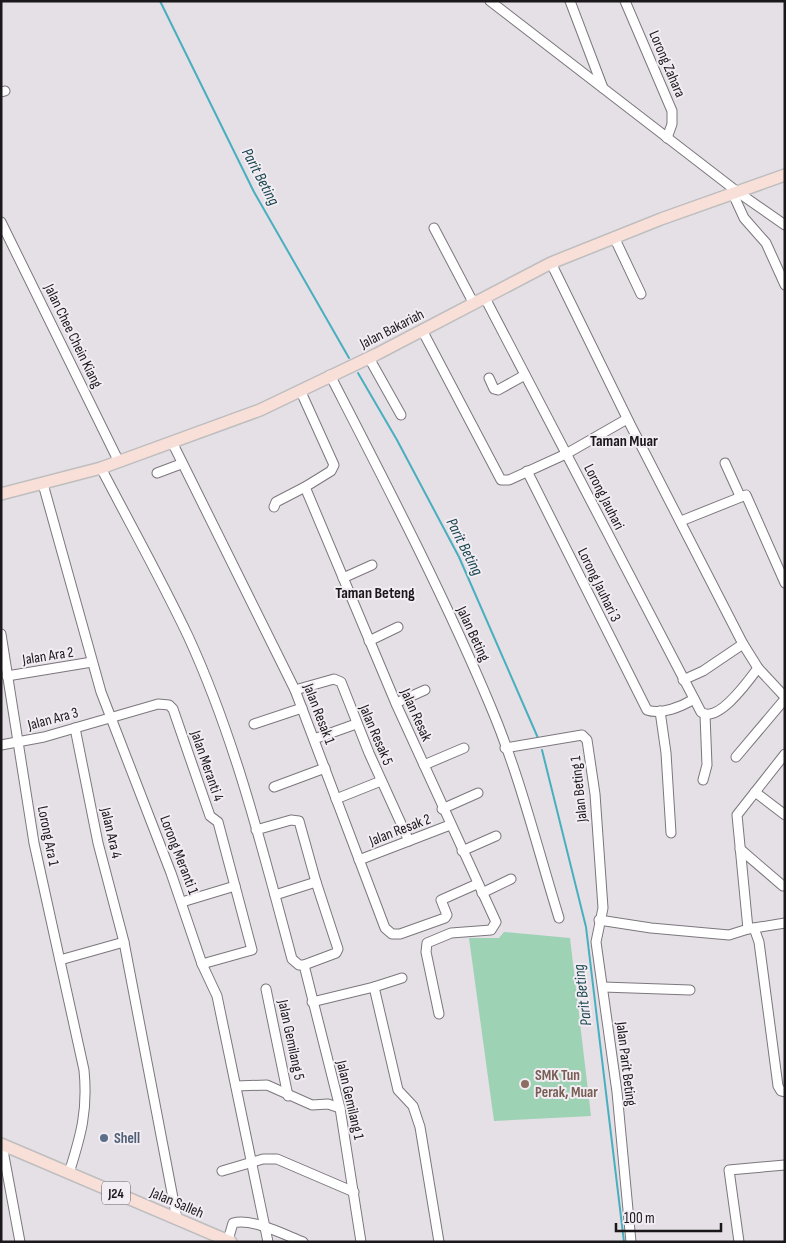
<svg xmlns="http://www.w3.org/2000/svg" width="786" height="1243" viewBox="0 0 786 1243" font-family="'Sofia Sans Condensed',sans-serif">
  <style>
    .green { fill: #9ed2b5 }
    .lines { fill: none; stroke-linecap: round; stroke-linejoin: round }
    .stream { stroke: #48afbe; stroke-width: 2 }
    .minor-casing { stroke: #7c777d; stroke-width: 11 }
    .major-casing { stroke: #bfbebf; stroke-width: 14 }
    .minor { stroke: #fff; stroke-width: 9 }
    .major { stroke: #f8e0d9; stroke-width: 11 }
    .education-dot { fill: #8d6e63; stroke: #f2ecf3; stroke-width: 2 }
    .service-dot { fill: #5c6f8a; stroke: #f2ecf3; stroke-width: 2 }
    .labels { text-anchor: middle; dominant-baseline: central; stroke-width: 4; stroke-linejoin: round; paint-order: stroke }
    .shield { fill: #f2ecf3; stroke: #5b585b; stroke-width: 1 }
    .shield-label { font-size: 14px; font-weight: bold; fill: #1a181a }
    .street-label { font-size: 15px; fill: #1a181a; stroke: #f2ecf3 }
    .education-label { font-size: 15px; font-weight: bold; fill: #785e54; stroke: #f2ecf3; text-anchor: start }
    .service-label { font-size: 15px; font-weight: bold; fill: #4e5e75; stroke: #f2ecf3; text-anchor: start }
    .water-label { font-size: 16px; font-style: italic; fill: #18464d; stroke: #f2ecf3 }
    .neighbourhood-label { font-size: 16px; font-weight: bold; fill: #1a181a; stroke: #f2ecf3 }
  </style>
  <rect width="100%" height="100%" fill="#e5dfe6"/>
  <path class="green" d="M504,932l66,6 21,178 -97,5 -25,-183h30z"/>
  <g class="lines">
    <g class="stream">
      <path d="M160,1l94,191 95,166"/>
      <path d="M358,373l39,67 62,117 79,181"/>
      <path d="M542,750l44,177 38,315"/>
    </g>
    <defs>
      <g id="minor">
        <path d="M490,1l249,192 46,32"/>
        <path d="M570,1l33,87"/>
        <path d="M625,1l47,110v13l-5,14"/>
        <path d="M1,92l4,-1"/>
        <path d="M733,194l11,24 22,25 19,42"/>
        <path d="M1,222l118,240"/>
        <path d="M434,228l40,76"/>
        <path d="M614,237l27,57"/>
        <path d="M551,263l80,163 112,218 15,24 27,29"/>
        <path d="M485,298l216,414c17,12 48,-32 57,-44"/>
        <path d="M422,330l79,150h8l57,-26 61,-35"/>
        <path d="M369,358l32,57"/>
        <path d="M330,375c56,109 113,218 160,330 29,68 47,142 69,213"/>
        <path d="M489,378l5,11 4,1 27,-15"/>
        <path d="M301,392l33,73 -3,6 -26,16 92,219 99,216 -5,8 -40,3 -24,10 -1,9 13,62"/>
        <path d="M172,442l123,248 90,238 7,6h8l45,-16 2,-3 -6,-15 36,-16"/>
        <path d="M725,463l15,33"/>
        <path d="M101,468c29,56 60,111 87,168 47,102 75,215 104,323l7,6h5l32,-12 2,-4 -3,-9 -19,-58 -17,-61 -8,-1 -35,10"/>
        <path d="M527,471l120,239c14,5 34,-3 47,-11"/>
        <path d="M157,473l24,-9"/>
        <path d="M43,484l58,208 70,181 31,91 15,32 51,246"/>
        <path d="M274,507l2,-5 29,-15"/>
        <path d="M681,521l65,-26 39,88"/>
        <path d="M343,578l29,-13"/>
        <path d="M1,634l33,209 50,227c4,41 -3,65 -15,103"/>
        <path d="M369,641l29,-14"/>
        <path d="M7,676l85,-14"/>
        <path d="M683,680l20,-9 40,-27"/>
        <path d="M295,690l39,-11 7,3 28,71 40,88"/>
        <path d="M396,703l29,-13"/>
        <path d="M660,711l6,42 5,80"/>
        <path d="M254,724l48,-16"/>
        <path d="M75,728l23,115 26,99 53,277"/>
        <path d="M314,739l42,-15"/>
        <path d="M1,745l43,-8 114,-33 11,1 4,4 37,107 8,6 34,128 -50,14"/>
        <path d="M505,748l77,-13 5,5 8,54 8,114 -7,34 21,150 14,150"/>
        <path d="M736,757l49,-58"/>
        <path d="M424,765l40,-17"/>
        <path d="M703,780l4,-15 -2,-50"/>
        <path d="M274,787l51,-19"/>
        <path d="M755,792l30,23"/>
        <path d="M336,799l45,-18"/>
        <path d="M442,809l36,-16"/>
        <path d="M740,849l43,37"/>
        <path d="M462,851l34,-15"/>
        <path d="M359,860l91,-35"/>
        <path d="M482,893l29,-14"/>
        <path d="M275,895l41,-13"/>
        <path d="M182,902l53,-16"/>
        <path d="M599,920l52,8 78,7 19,-6 37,-6"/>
        <path d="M754,928l5,14 19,144 3,5 4,1"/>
        <path d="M748,929l-11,-114 48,-61"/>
        <path d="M60,960l64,-18"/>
        <path d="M304,965l36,143 21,134"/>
        <path d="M402,978l-28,9 24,103 15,16 7,21 19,115"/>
        <path d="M603,987l87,3"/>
        <path d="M266,989l22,107"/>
        <path d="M312,1002l62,-15"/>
        <path d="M236,1086l31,-1 45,20 16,-1 12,4"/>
        <path d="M2,1145l18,97"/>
        <path d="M222,1171l41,-12h14l77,33"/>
        <path d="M228,1240l5,-17c20,-5 52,12 70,19"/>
        <path d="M739,1242l-10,-72 56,-5"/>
      </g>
      <g id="major">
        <path d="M1,494l100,-26 159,-58 117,-56 174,-91 110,-44 124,-44"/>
        <path d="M1,1144l230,98"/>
      </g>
    </defs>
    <use href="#minor" class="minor-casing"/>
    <use href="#major" class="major-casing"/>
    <use href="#minor" class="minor"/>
    <use href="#major" class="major"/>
  </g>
  <circle class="education-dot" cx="525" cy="1084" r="5"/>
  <circle class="service-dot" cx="104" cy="1138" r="5"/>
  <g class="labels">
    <rect class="shield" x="102" y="1181.5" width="28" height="23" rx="4"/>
    <g class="shield-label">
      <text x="116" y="1193">J24</text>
    </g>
    <g class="street-label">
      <text transform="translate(667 64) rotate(67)">Lorong Zahara</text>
      <text transform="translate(392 329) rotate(-27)">Jalan Bakariah</text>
      <text transform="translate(73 336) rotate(64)">Jalan Chee Chein Kiang</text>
      <text transform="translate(604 497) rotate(63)">Lorong Jauhari</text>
      <text transform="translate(599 585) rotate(64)">Lorong Jauhari 3</text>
      <text transform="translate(473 634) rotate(65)">Jalan Beting</text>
      <text transform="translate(48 656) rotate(-9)">Jalan Ara 2</text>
      <text transform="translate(319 714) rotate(69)">Jalan Resak 1</text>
      <text transform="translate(416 715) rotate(66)">Jalan Resak</text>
      <text transform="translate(53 719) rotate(-15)">Jalan Ara 3</text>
      <text transform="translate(376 735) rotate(67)">Jalan Resak 5</text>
      <text transform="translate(207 766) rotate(71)">Jalan Meranti 4</text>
      <text transform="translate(579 789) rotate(-96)">Jalan Beting 1</text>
      <text transform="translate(400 830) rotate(-21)">Jalan Resak 2</text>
      <text transform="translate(111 833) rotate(77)">Jalan Ara 4</text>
      <text transform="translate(48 836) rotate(79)">Lorong Ara 1</text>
      <text transform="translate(179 855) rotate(69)">Lorong Meranti 1</text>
      <text transform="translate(291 1040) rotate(78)">Jalan Gemilang 5</text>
      <text transform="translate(626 1064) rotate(83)">Jalan Parit Beting</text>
      <text transform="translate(350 1100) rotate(77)">Jalan Gemilang 1</text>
      <text transform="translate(177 1203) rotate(23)">Jalan Salleh</text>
    </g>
    <g class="education-label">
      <text x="535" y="1075">SMK Tun<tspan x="535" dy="17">Perak, Muar</tspan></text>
    </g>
    <g class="service-label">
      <text x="114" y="1138">Shell</text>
    </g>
    <g class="water-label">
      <text transform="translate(260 177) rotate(62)">Parit Beting</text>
      <text transform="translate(464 547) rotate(63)">Parit Beting</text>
      <text transform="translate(583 995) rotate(-97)">Parit Beting</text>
    </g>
    <g class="neighbourhood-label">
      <text x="624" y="441">Taman Muar</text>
      <text x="375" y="593">Taman Beteng</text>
    </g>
  </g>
  <rect width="786" height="1243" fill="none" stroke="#1a181a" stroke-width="5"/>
  <path d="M616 1223v8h105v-8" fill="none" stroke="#1a181a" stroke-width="2.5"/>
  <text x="624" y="1223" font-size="15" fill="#1a181a" stroke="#f2ecf3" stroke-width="4" paint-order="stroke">100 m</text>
</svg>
